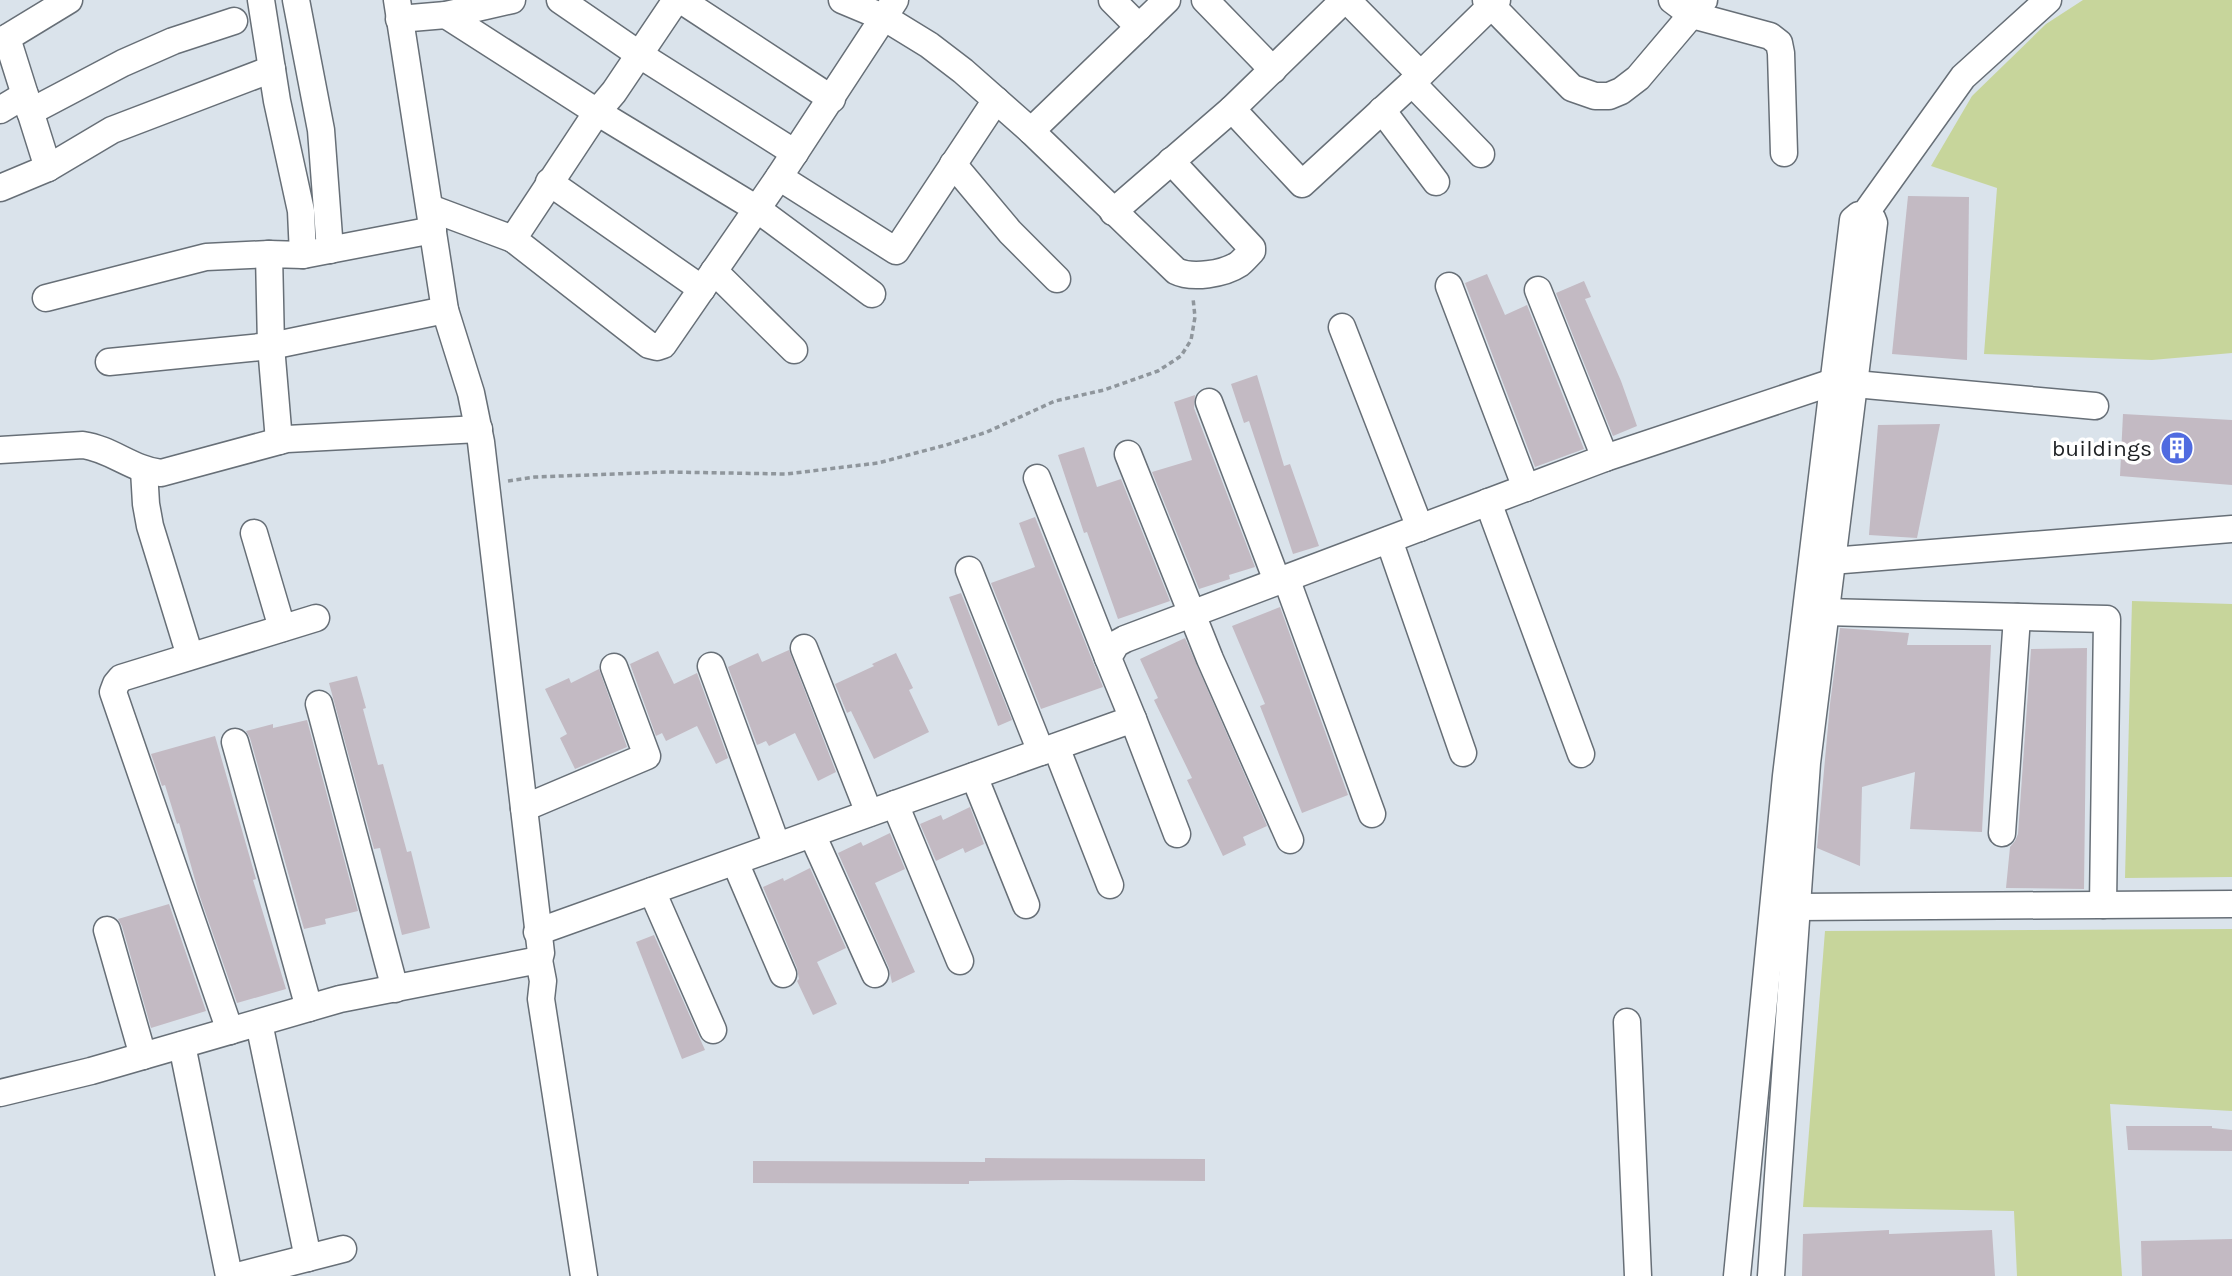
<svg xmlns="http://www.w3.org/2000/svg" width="2232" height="1276" viewBox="0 0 2232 1276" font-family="Karla,sans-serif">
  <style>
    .green { fill: #c7d59b }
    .building { fill: #c3bac3 }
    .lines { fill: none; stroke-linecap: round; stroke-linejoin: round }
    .minor-casing { stroke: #676f77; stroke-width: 29 }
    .path { stroke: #8f969c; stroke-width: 3.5; stroke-dasharray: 5 3.5; stroke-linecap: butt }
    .minor { stroke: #fff; stroke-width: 26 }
    .labels { text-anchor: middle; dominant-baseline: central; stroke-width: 7; stroke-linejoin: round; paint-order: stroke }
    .poi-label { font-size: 23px; fill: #1e2124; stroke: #fff; text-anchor: end }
  </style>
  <rect width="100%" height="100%" fill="#dae3eb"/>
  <g class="green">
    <path d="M2083,0h149v353l-80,7 -168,-6 13,-166 -66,-22 41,-70 74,-72z"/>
    <path d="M2132,601l100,3v273l-107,1z"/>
    <path d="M2232,929v182l-122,-7 12,172h-105l-3,-65 -211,-4 22,-276z"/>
  </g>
  <g class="building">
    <path d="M1908,196l61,1 -2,163 -75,-6z"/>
    <path d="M1487,274l18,41 22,-10 57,144 -49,18 -70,-184z"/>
    <path d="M1584,281l7,16 -6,2 36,82 16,45 -24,10 -57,-143z"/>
    <path d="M1257,375l27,91 6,-2 29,82 -26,8 -44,-133 -5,2 -13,-39z"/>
    <path d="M1195,395l-1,13 61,159 -26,8 1,4 -31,10 -47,-117 40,-12 -18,-58z"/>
    <path d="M2123,414l109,6v65l-112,-9z"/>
    <path d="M1940,424l-23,114 -48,-3 9,-110z"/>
    <path d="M1084,447l13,40 24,-8 49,122 -52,18 -31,-87 -3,1 -26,-78z"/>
    <path d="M1035,517l68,170 -62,22 -50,-126 44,-16 -16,-44z"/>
    <path d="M961,593l51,127 -14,6 -49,-129z"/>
    <path d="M1280,607l68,188 -46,18 -42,-107 5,-2 -33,-78z"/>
    <path d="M1840,628l69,5 -2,12h84l-9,187 -72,-3 5,-57 -53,15 -2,79 -43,-18 13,-144z"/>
    <path d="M1185,638l82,188 -24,11 3,8 -23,11 -36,-76 5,-2 -38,-78 4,-2 -18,-39z"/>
    <path d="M2087,648l-3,241 -78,-1 4,-41 5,-6 3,-7 13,-185z"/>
    <path d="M789,650l47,122 -18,9 -23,-48 -26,13 -3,-5 -9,4 -29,-78 30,-14 4,9z"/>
    <path d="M658,651l16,33 23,-11 31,85 -12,6 -19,-38 -31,15 -4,-8 -6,3 -26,-72z"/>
    <path d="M896,653l17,35 -4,2 20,42 -55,27 -23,-48 -4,2 -12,-29 39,-18 -2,-2z"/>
    <path d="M599,669l28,78 -52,22 -15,-31 7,-4 -22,-45 24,-11 2,5z"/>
    <path d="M357,676l9,32 -3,1 15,56 5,-1 24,88 4,-1 19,77 -28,7 -22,-87 -6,1 -45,-166z"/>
    <path d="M307,720l51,191 -33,8 1,5 -22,5 -54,-191 -4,-7 27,-7v4z"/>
    <path d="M215,736l41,143 -3,1 33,109 -49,14 -38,-109 -20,-71 -2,1 -12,-39 -3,1 -11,-32z"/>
    <path d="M970,807l14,37 -19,9 -2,-5 -27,13 -16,-37 21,-9 2,5z"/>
    <path d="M890,833l15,36 -30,14 40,89 -23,11 -3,-15 -51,-115 23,-11 2,4z"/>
    <path d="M810,868l36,80 -29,14 20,42 -24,11 -16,-34 2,-2 -2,-11 -34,-81 20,-9 1,3z"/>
    <path d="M169,904l37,107 -55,17 -29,-102 -4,-7z"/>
    <path d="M654,935l51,115 -23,9 -46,-117z"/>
    <path d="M2126,1126h86v2l20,2v21l-104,-1z"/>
    <path d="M985,1158l220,1v22l-135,-1 -101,1v3l-216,-1v-22l232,1z"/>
    <path d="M1889,1230v4l103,-4 3,46h-193l1,-42z"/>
    <path d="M2232,1239v37h-90l-1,-35z"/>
  </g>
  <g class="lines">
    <defs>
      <g id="minor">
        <path d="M261,0l16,101 24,110 2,44"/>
        <path d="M296,0l25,130 9,120"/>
        <path d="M560,0l80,55 155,98"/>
        <path d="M681,0l151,99"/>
        <path d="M842,0l43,18 44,27 34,26 68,60 145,140c16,8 48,3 63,-7 5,-4 9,-9 13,-13v-3l-81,-87"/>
        <path d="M1112,0l27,27"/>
        <path d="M1205,0l68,70"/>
        <path d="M1347,0l73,74"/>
        <path d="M1486,0l86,88 23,8h14l12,-5 17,-13 66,-78"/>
        <path d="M1672,0l20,15 78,21 9,7 2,10 3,100"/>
        <path d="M446,15l151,97 17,-20 62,-92"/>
        <path d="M399,19l47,-4 66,-15"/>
        <path d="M0,42l69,-42"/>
        <path d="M1412,83l69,71"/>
        <path d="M1232,109l112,-109"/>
        <path d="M0,110l25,-15"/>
        <path d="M1382,110l54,72"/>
        <path d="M30,112l93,-49 50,-22 61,-20"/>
        <path d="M1031,131l136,-131"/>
        <path d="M953,164l57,68 47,47"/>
        <path d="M48,168l64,-38 160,-61"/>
        <path d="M779,177l117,74 100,-151"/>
        <path d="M549,182l153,107"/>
        <path d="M0,188l48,-20 -41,-130"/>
        <path d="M430,208l83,31"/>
        <path d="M1113,212l119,-103 70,75 110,-101 85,-83"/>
        <path d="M714,271l80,79"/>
        <path d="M1449,286l77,202"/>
        <path d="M1538,290l67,168"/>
        <path d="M872,294l-115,-85 -160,-97 -84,127 136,106 8,2 6,-2 116,-168 116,-177"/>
        <path d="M46,298l160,-41 63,-3"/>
        <path d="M1342,327l78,201"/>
        <path d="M109,362l162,-16 174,-36"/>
        <path d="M1209,402l68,179"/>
        <path d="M279,441l-8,-95 -2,-92 34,1 130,-25"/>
        <path d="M0,450l83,-5c28,4 50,25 78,28l126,-34 192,-10"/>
        <path d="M1128,454l82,205 80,181"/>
        <path d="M144,470l2,34 4,22 40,130"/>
        <path d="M1037,478l71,180"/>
        <path d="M1488,502l93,252"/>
        <path d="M254,533l28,95"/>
        <path d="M1389,540l74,213"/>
        <path d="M1831,561l401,-32"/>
        <path d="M969,570l72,182"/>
        <path d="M1286,578l86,236"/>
        <path d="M1824,612l283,7 -4,286"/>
        <path d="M804,648l65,165"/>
        <path d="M711,666l66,180"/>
        <path d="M319,704l76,285"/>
        <path d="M1133,719l44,115"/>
        <path d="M235,742l74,266"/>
        <path d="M1056,747l54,138"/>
        <path d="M974,776l52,129"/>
        <path d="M895,804l65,157"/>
        <path d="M524,808l123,-52 -33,-89"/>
        <path d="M2002,833l15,-216"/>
        <path d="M812,834l63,140"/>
        <path d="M735,862l48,112"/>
        <path d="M652,891l61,139"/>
        <path d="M1796,907l436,-3"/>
        <path d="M107,930l36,126"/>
        <path d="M537,932l596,-213 -25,-61 8,-14 9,-5 480,-181 228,-76 262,24"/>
        <path d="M539,960l4,21 -2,18 43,277"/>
        <path d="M1627,1022l11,254"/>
        <path d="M259,1023l49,235"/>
        <path d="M230,1031l-117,-339 3,-8 5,-6 195,-60"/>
        <path d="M182,1045l47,231"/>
        <path d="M0,1093l91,-22 249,-72 199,-39 2,-7 -60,-511 -10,-49 -26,-83 -48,-310"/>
        <path d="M237,1276l106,-27"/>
        <path d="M1737,1276l49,-500 67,-556 6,-5 6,-1 98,-137 85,-77"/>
        <path d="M1771,1276l36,-513 67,-540 -2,-5 -7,-4"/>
      </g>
    </defs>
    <use href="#minor" class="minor-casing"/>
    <path class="path" d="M508,481l27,-4 132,-5 119,2 92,-11 68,-18 41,-13 68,-31 49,-11 54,-19 23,-15 10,-16 4,-23 -2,-19"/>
    <use href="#minor" class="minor"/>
  </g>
  <defs>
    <symbol id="building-disc" viewBox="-11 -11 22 22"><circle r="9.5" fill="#506be0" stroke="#fff"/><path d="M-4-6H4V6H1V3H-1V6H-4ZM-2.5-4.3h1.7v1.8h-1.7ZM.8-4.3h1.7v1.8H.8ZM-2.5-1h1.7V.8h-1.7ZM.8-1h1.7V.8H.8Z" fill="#fff"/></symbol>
  </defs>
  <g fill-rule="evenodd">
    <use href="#building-disc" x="2158" y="429" width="38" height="38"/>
  </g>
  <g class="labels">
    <g class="poi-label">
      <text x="2152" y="448">buildings</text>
    </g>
  </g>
</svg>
